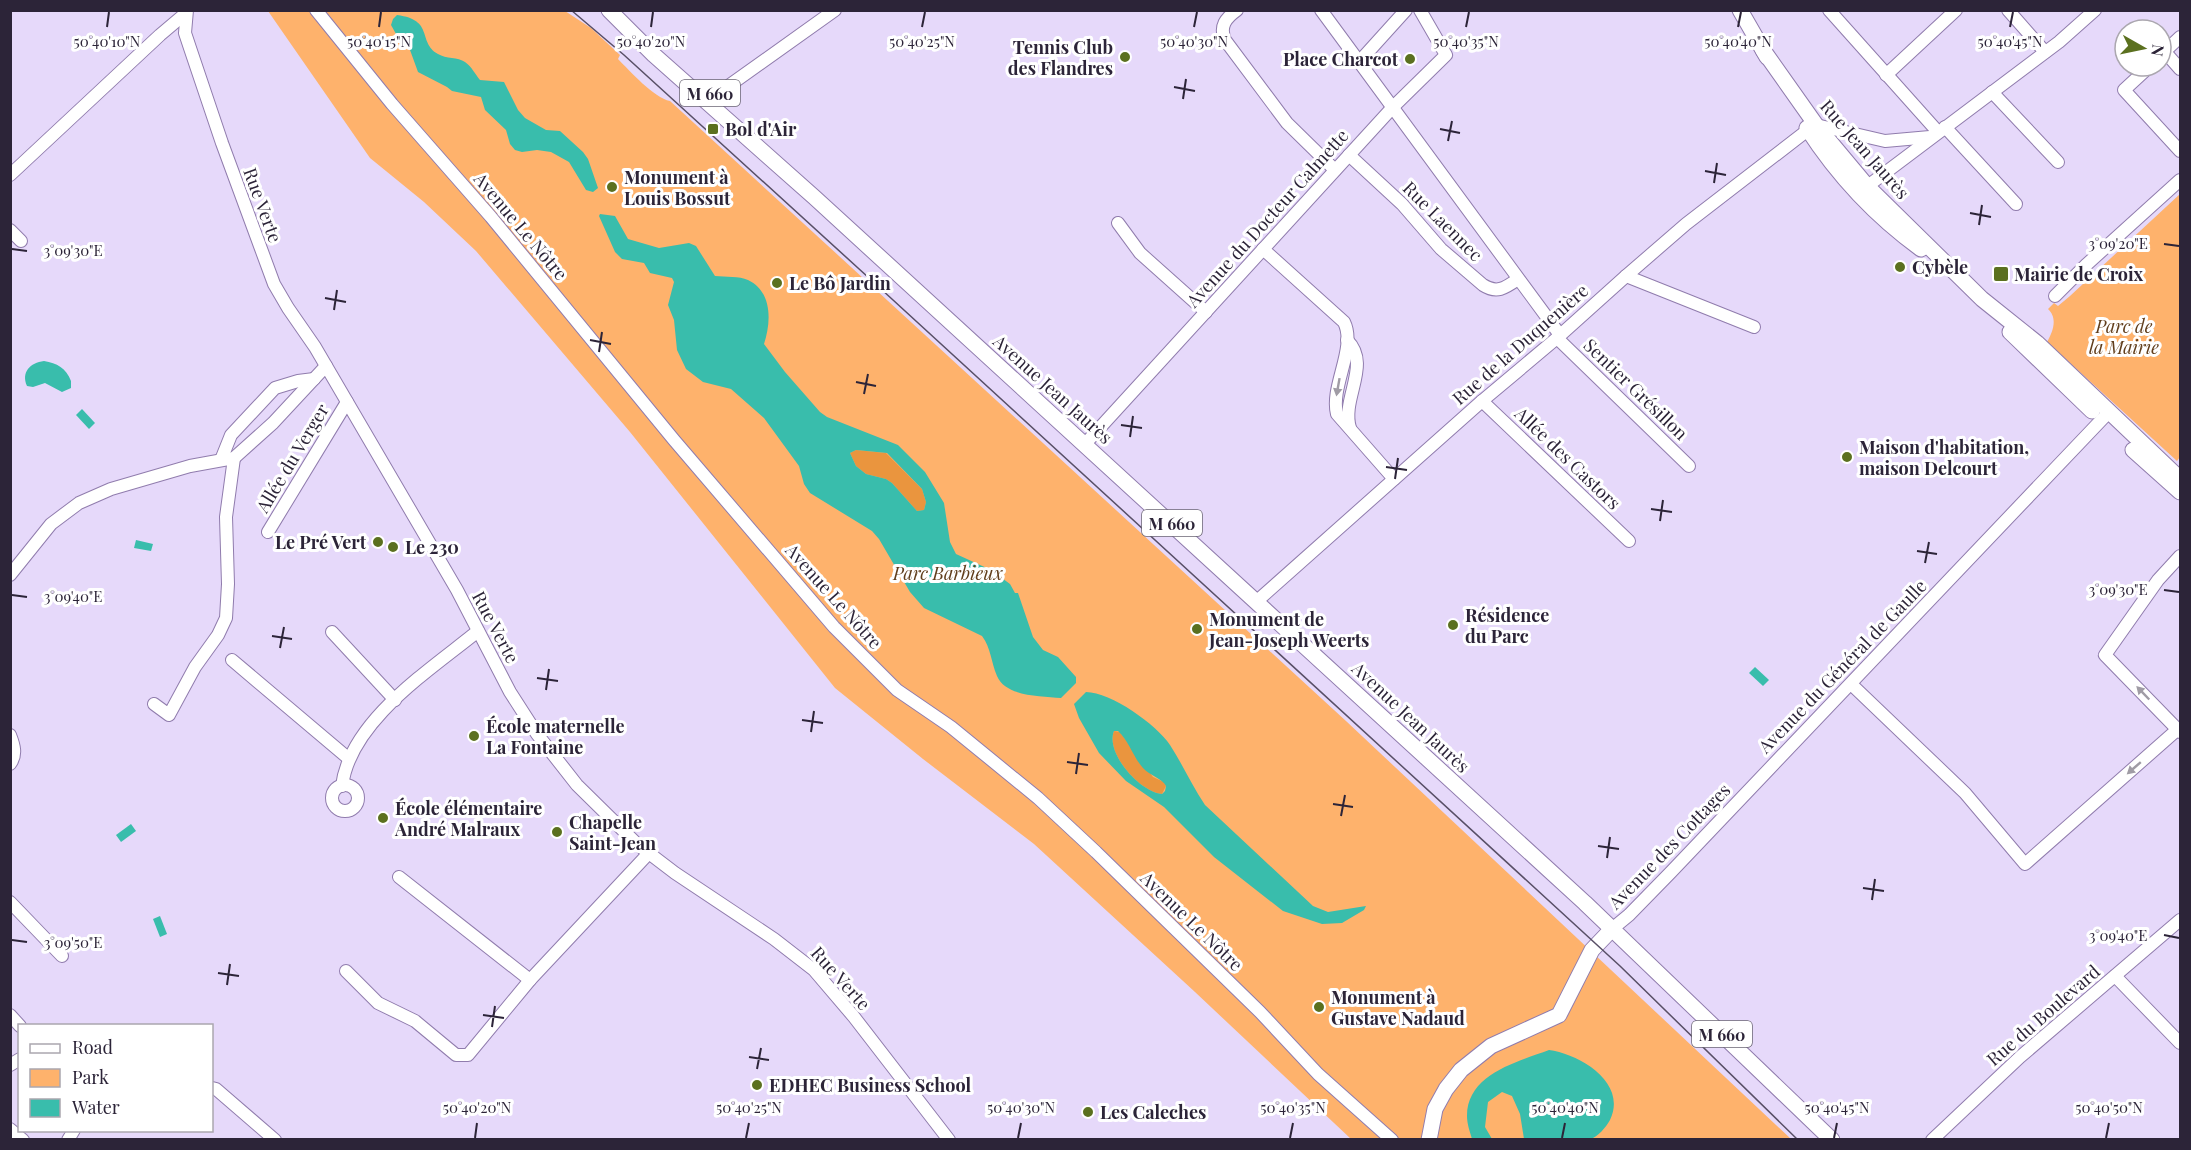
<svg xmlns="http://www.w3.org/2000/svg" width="2191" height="1150" viewBox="0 0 2191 1150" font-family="'Playfair Display',serif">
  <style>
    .green { fill: #feb26c }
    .forest { fill: #ea953e }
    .water { fill: #39bdac; fill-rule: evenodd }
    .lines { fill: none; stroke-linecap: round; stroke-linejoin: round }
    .minor-casing { stroke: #907cad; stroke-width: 14 }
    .major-casing { stroke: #907cad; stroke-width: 17 }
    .minor { stroke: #fff; stroke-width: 12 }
    .major { stroke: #fff; stroke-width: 15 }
    .tram { stroke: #584f66; stroke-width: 1.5 }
    .oneway { fill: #a09ca5 }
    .ticks { fill: none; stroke: #2c2438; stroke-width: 2 }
    .poi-dot { fill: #5b701f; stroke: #fff; stroke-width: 2 }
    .labels { text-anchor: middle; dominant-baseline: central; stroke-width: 6; stroke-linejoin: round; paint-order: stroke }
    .shield { fill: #fff; stroke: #6b6674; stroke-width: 1.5 }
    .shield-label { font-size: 16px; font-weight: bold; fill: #2c2438 }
    .poi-label { font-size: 18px; font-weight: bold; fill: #2c2438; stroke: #fff; text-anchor: start }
    .street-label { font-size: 18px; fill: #2c2438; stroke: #fff }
    .park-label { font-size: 18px; font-style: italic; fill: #613e1c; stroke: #fff }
    .ticks-label { font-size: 15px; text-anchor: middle; fill: #2c2438; stroke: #fff; stroke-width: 6; stroke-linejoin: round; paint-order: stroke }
  </style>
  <rect width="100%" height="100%" fill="#e6d9fa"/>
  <g class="green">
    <path d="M268,11h297l26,17 29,27 -2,4c12,12 36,39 52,42l676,620 445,418h-440l-156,-147 -161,-148 -111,-85 -88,-71 -205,-256 -154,-181 -52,-49 -54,-44z"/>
    <path d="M2180,194v263l-3,4 -130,-119c6,-10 11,-24 1,-33l6,-6 4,3 12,-10z"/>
  </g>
  <g class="forest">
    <path d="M856,450l30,3 36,36 4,13 -2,8 -7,1 -25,-28 -6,-4 -20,-5 -10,-8 -6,-13z"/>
    <path d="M1114,731l6,1 33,45 11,5 2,4 -4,8c-22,-2 -57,-41 -48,-63z"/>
  </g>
  <g class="water">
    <path d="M397,15c38,5 20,27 41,39 8,5 20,3 27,8 7,5 10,12 15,18l24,2 14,28 7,8 21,12 14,1 23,21 5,7 10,29 -5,4 -7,-2 -17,-28 -18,-10 -14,-2 -15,2 -7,-2 -5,-6 -4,-14 -21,-20 -4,-13 -29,-6 -5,-4 -29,-15 -8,-22 -10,-9 -9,-16 2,-6z"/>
    <path d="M600,214l15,2 13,23 31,9 30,-5 7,3 19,30c11,1 24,0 33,4 25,12 23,43 16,64l21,28 35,40 7,5 71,28 27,27 19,31 6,39 6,12 35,16 19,14 5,9h3l15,44 10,13 15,7 18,20v6l-15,15c-20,-2 -55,-1 -64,-22 -6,-14 -6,-28 -15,-40l-58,-28 -14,-16 -31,-53 -7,-8 -62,-38 -6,-9 -5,-18 -35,-48 -33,-29 -28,-7 -17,-13 -9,-19 -3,-30 -6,-15 6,-23 -2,-4 -22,-5 -6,-10 -22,-4 -7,-7 -16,-36zM856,450l31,3 35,36 4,13 -2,8 -7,1 -25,-28 -6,-4 -20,-5 -10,-8 -6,-13z"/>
    <path d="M44,361c13,2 22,7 27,20v7l-9,4 -17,-9 -12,4 -6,-1c-6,-14 3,-23 17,-25z"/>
    <path d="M82,409l13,14 -6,6 -13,-14z"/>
    <path d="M136,540l17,4 -2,7 -17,-3z"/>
    <path d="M1755,667l14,13 -6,6 -14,-13z"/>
    <path d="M1086,692c25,0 71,33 84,53 13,20 22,41 35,60l108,101 15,6 38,-6 -2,4 -22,13 -20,1 -39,-13 -69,-54 -50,-50 -38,-26 -27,-28 -20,-35 -5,-14zM1114,731h4c11,10 15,26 25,37 7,8 19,10 23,18l-1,5 -3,3c-22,-2 -57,-41 -48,-63z"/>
    <path d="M131,824l5,7 -15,11 -5,-7z"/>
    <path d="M160,916l7,18 -7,3 -7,-18z"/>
    <path d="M1549,1050c30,4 79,32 61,70 -4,7 -12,17 -20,19 -12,4 -51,1 -66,0l-4,-25 -8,-18 -10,-4 -14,10 -3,25 7,12h-20c-2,-7 -5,-15 -5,-23 0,-42 50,-54 82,-66z"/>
  </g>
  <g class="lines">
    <defs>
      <g id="minor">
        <path d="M187,10l-2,23 5,15 32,95 52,141 14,24 27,39 142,243 53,102 27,42 40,51 60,59 38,29 99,66 40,31 40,47 95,123"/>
        <path d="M316,10l76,94 99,113 183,223 160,187 63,63 54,37 87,71 58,54 164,160 58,62 74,66"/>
        <path d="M1237,10c-11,8 -18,16 -12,30l62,83 48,47"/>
        <path d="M1321,10l239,325"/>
        <path d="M1829,10l109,122"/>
        <path d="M2008,10l37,42"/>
        <path d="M2165,52l15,17"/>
        <path d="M2161,55l19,-18"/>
        <path d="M1359,62l47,-52"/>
        <path d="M2150,66l-26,24 56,61"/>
        <path d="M1886,75l70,-65"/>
        <path d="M1992,92l66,70"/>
        <path d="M706,102l129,-92"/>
        <path d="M1945,127l71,77"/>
        <path d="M1349,155l53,49 39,45 42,36c14,9 22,3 35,-6"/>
        <path d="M10,175l150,-140 26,-22"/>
        <path d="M1861,191l198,-149 36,-32"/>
        <path d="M1118,223l22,30 66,59"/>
        <path d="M10,230l11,11"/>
        <path d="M1263,249l81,73c13,26 -14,64 -7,92l57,65"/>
        <path d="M1626,276l128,51"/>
        <path d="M2055,296l31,-31 94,-85"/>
        <path d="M1557,338l132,128"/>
        <path d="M1347,340c25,25 -6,58 3,88"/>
        <path d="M1482,401l147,140"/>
        <path d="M1085,444l308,-337 53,-52 -26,-45"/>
        <path d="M221,460l10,-25 44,-47 23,-7 16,-2"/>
        <path d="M268,532l79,-130"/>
        <path d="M2180,556l-22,24 -53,75 75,77"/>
        <path d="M10,575l41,-51 28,-21 32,-14 79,-23 44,-8 39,-35 53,-57"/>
        <path d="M1257,601l225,-200 75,-63 69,-62 60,-52 118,-91 12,-8 69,16 45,-4"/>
        <path d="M332,632l63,68"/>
        <path d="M232,660l116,98"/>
        <path d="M1851,684l114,109 60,71 153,-135"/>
        <path d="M154,704l15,11 26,-48 23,-32 8,-17 2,-34 -2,-67 8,-59"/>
        <path d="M10,735c4,10 7,20 0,29"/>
        <circle cx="345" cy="798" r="13"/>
        <path d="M342,786c8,-65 88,-116 136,-155"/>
        <path d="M399,877l131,103"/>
        <path d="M10,902l52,54"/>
        <path d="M1612,929l17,-14 42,-43 437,-459"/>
        <path d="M346,971l32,32 37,18 41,34h12l62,-75 119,-127"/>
        <path d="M2115,976l65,67"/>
        <path d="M10,1015l10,11"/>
        <path d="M10,1065l10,-6"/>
        <path d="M212,1088l4,1 59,51"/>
        <path d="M10,1129l13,11"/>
        <path d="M68,1140l6,-10"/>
        <path d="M1932,1140l88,-83 160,-137"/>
      </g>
      <g id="major">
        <path d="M609,10l45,45 160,142 771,706 247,237"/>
        <path d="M1740,10l27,47"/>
        <path d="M1763,50l53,75 51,61 115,113 55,44 143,136"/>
        <path d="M1807,128c31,48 67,87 114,121"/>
        <path d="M2010,332l82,79"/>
        <path d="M2133,450l47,42"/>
        <path d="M1429,1140l6,-31 11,-20 15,-19 30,-24 68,-31 33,-65 20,-21"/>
      </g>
    </defs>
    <use href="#minor" class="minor-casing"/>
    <use href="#major" class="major-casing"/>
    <use href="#minor" class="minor"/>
    <use href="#major" class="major"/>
    <path class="tram" d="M571,10l53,45 245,223 751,688 178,174"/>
  </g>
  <defs><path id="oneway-solid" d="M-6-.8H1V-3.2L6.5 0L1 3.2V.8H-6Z" transform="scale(1.5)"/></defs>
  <g class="oneway">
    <use href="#oneway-solid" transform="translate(1338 387) rotate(100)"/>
    <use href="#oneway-solid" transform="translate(2143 693) rotate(-134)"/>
    <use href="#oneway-solid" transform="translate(2134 768) rotate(139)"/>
  </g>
  <path class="ticks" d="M107,27l2,-15M379,27l2,-15M651,27l2,-15M922,27l3,-15M1194,27l3,-15M1466,27l3,-15M1738,27l3,-15M2010,27l3,-15M1174,87l21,4M1183,99l3,-20M1440,129l20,4M1448,141l4,-20M1705,171l21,4M1714,183l3,-20M1970,213l21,4M1979,225l3,-20M2164,244l15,2M12,249l15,2M325,298l21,4M334,310l3,-20M590,340l21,4M599,352l3,-20M856,382l20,4M864,394l4,-20M1121,425l21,3M1130,437l3,-21M1386,467l21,3M1395,479l3,-21M1651,509l21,3M1660,521l3,-21M1917,551l20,3M1925,563l4,-21M2164,590l15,2M12,595l15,2M272,636l20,3M280,648l4,-21M537,678l21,3M546,690l3,-21M802,720l21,3M811,732l3,-21M1067,762l21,3M1076,774l3,-21M1333,804l20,3M1341,816l4,-21M1598,846l21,3M1607,858l3,-21M1863,888l21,3M1872,900l3,-21M2164,935l15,3M12,940l15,2M218,973l21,3M227,985l3,-21M483,1015l21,3M492,1027l3,-21M749,1057l20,3M757,1069l4,-21M475,1138l2,-15M746,1138l3,-15M1018,1138l3,-15M1290,1138l3,-15M1562,1138l3,-15M1834,1138l3,-15M2106,1138l3,-15"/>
  <g class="poi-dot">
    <circle cx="1125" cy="57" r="6"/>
    <circle cx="1410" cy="59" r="6"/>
    <rect x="707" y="123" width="12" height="12" rx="3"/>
    <circle cx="612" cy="187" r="6"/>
    <circle cx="1900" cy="267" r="6"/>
    <rect x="1993" y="266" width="16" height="16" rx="3"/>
    <circle cx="777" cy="283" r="6"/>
    <circle cx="1847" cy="457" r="6"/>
    <circle cx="378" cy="542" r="6"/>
    <circle cx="393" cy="547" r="6"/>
    <circle cx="1453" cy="625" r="6"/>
    <circle cx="1197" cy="629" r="6"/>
    <circle cx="474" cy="736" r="6"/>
    <circle cx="383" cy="818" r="6"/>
    <circle cx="557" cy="832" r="6"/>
    <circle cx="1319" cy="1007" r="6"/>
    <circle cx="757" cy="1085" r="6"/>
    <circle cx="1088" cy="1112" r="6"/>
  </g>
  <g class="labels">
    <g class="shield">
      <rect x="680" y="80" width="60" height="26" rx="4.5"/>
      <rect x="1142" y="510" width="60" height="26" rx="4.5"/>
      <rect x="1692" y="1021" width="60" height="26" rx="4.5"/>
    </g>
    <g class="shield-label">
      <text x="710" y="93">M 660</text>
      <text x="1172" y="523">M 660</text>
      <text x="1722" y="1034">M 660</text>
    </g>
    <g class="poi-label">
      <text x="1113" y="47" text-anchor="end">Tennis Club<tspan x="1113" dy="21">des Flandres</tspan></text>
      <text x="1398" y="59" text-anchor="end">Place Charcot</text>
      <text x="725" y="129">Bol d'Air</text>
      <text x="624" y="177">Monument à<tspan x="624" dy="21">Louis Bossut</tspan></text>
      <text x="1912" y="267">Cybèle</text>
      <text x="2014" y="274">Mairie de Croix</text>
      <text x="789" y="283">Le Bô Jardin</text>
      <text x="1859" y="447">Maison d'habitation,<tspan x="1859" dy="21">maison Delcourt</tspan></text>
      <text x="366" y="542" text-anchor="end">Le Pré Vert</text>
      <text x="405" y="547">Le 230</text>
      <text x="1465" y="615">Résidence<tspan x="1465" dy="21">du Parc</tspan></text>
      <text x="1209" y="619">Monument de<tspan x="1209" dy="21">Jean-Joseph Weerts</tspan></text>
      <text x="486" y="726">École maternelle<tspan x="486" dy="21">La Fontaine</tspan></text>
      <text x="395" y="808">École élémentaire<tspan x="395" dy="21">André Malraux</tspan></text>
      <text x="569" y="822">Chapelle<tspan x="569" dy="21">Saint-Jean</tspan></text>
      <text x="1331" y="997">Monument à<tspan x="1331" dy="21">Gustave Nadaud</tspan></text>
      <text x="769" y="1085">EDHEC Business School</text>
      <text x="1100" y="1112">Les Caleches</text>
    </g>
    <g class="street-label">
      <text transform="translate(1865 149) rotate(49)">Rue Jean Jaurès</text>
      <text transform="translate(263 205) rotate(70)">Rue Verte</text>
      <text transform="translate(1267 218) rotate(-48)">Avenue du Docteur Calmette</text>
      <text transform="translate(1443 221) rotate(45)">Rue Laennec</text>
      <text transform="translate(521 226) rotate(50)">Avenue Le Nôtre</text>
      <text transform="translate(1520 344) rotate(-41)">Rue de la Duquenière</text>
      <text transform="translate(1053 389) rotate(42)">Avenue Jean Jaurès</text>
      <text transform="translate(1636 389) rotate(44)">Sentier Grésillon</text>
      <text transform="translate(292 458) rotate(-59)">Allée du Verger</text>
      <text transform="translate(1568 458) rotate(44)">Allée des Castors</text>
      <text transform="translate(834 596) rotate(48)">Avenue Le Nôtre</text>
      <text transform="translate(496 627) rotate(62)">Rue Verte</text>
      <text transform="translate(1842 666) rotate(-46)">Avenue du Général de Gaulle</text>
      <text transform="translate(1411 717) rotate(43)">Avenue Jean Jaurès</text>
      <text transform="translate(1669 846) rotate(-46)">Avenue des Cottages</text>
      <text transform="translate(1192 921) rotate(44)">Avenue Le Nôtre</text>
      <text transform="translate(841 978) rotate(48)">Rue Verte</text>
      <text transform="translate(2043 1015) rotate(-41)">Rue du Boulevard</text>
    </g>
    <g class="park-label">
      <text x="2124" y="326">Parc de<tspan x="2124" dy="21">la Mairie</tspan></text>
      <text x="948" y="573">Parc Barbieux</text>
    </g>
  </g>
  <g class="ticks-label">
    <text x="107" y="47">50°40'10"N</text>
    <text x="379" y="47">50°40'15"N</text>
    <text x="651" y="47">50°40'20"N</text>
    <text x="922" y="47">50°40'25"N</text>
    <text x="1194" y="47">50°40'30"N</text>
    <text x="1466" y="47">50°40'35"N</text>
    <text x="1738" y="47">50°40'40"N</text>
    <text x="2010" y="47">50°40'45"N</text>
    <text x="2118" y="249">3°09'20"E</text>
    <text x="73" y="256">3°09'30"E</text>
    <text x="2118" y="595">3°09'30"E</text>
    <text x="73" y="602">3°09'40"E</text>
    <text x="2118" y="941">3°09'40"E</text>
    <text x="73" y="948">3°09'50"E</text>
    <text x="477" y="1113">50°40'20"N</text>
    <text x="749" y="1113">50°40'25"N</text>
    <text x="1021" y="1113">50°40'30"N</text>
    <text x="1293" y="1113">50°40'35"N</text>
    <text x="1565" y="1113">50°40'40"N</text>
    <text x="1837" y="1113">50°40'45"N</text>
    <text x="2109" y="1113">50°40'50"N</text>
  </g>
  <rect width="2191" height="1150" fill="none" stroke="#2c2438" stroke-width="24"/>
  <rect x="18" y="1024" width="195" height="108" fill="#ffffff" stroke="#aba7af" stroke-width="1.5"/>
  <rect x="30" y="1044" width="30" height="9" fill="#ffffff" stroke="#aba7af" stroke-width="1.5"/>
  <text x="72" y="1054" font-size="18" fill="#2c2438">Road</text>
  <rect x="30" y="1069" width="30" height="18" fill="#feb26c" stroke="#aba7af" stroke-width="1.5"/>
  <text x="72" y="1084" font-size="18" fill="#2c2438">Park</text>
  <rect x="30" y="1099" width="30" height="18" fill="#39bdac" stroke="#aba7af" stroke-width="1.5"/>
  <text x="72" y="1114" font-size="18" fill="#2c2438">Water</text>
  <g transform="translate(2143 48) rotate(99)"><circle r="28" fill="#ffffff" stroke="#aba7af" stroke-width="1.5"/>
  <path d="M0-4.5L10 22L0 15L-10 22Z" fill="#5b701f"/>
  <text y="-9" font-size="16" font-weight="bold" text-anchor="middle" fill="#2c2438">N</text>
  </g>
</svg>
